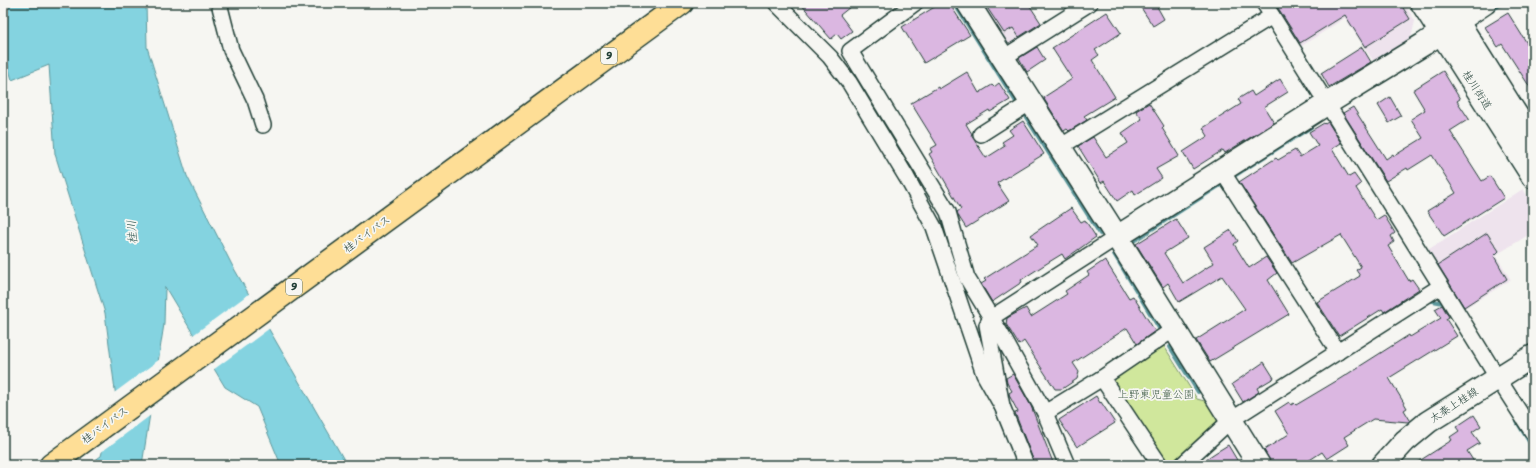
<svg xmlns="http://www.w3.org/2000/svg" width="1536" height="468" viewBox="0 0 1536 468" font-family="Sriracha,'Klee One',sans-serif">
  <style>
    .built { fill: #eee3ed }
    .green { fill: #d0e79c; stroke: #789268 }
    .water { fill: #84d3e0; stroke: #5c979b }
    .pier { fill: #f6f6f2 }
    .lines { fill: none; stroke-linecap: round; stroke-linejoin: round }
    .stream { stroke: #5c979b; stroke-width: 4 }
    .building { fill: #dbb7e1; stroke: #1f3d34 }
    .street-casing { stroke: #1f3d34; stroke-width: 18 }
    .secondary-casing { stroke: #1f3d34; stroke-width: 25 }
    .highway-casing { stroke: #1f3d34; stroke-width: 25 }
    .street { stroke: #f6f6f2; stroke-width: 15 }
    .secondary { stroke: #f6f6f2; stroke-width: 22 }
    .highway { stroke: #fede96; stroke-width: 22 }
    .labels { text-anchor: middle; dominant-baseline: central; stroke-width: 3.5; stroke-linejoin: round; paint-order: stroke }
    .shield { fill: #f6f6f2; stroke: #60746d; stroke-width: 1 }
    .shield-label { font-size: 10px; font-weight: bold; fill: #1f3d34 }
    .street-label { font-size: 11px; fill: #1f3d34; stroke: #f6f6f2 }
    .park-label { font-size: 11px; fill: #425f49; stroke: #f6f6f2 }
    .water-label { font-size: 12px; font-style: italic; fill: #335b56; stroke: #f6f6f2 }
  </style>
  <rect width="100%" height="100%" fill="#f6f6f2"/>
  <filter id="ink" filterUnits="userSpaceOnUse"><feTurbulence type="fractalNoise" baseFrequency=".025" numOctaves="2"/><feDisplacementMap in="SourceGraphic" scale="8" xChannelSelector="R" yChannelSelector="G"/><feConvolveMatrix kernelMatrix="1 2 1 2 8 2 1 2 1" color-interpolation-filters="sRGB"/></filter>
  <g filter="url(#ink)">
    <g class="built">
      <path d="M978,3h50l15,23 -31,19 -9,-3z"/>
      <path d="M1269,3h135l11,18 -4,17 -37,24 -29,-44 -48,31z"/>
      <path d="M1523,189l10,16v27l-37,23 15,25 -48,29 -37,-58z"/>
    </g>
    <path class="green" d="M1164,346l33,53 11,3 10,15v4l-45,44h-8l-52,-78 3,-11z"/>
    <path class="water" d="M3,3h143l1,44 40,129 45,89 115,200h-66l-24,-58 -32,-20 -60,-100 -1,37 -22,141h-54l13,-9 15,-58 -11,-85 -50,-159 -6,-89 -37,15 -9,-32z"/>
    <g class="pier">
      <path d="M250,293l20,35 -57,42 -20,-35z"/>
      <path d="M160,359l-9,56 -51,38 14,-55v-5z"/>
    </g>
    <g class="lines">
      <g class="stream">
        <path d="M954,3l64,102"/>
        <path d="M1490,11l13,-8"/>
        <path d="M1022,111l78,123"/>
        <path d="M1231,178l80,-51"/>
        <path d="M1135,240l90,-58"/>
        <path d="M1114,254l48,79"/>
        <path d="M1428,300l15,3 2,3"/>
        <path d="M1170,347l28,45"/>
        <path d="M1517,422l16,26"/>
      </g>
    </g>
    <g class="building">
      <path d="M800,3h55l-15,12 12,16 -11,8 -4,-5 -6,5z"/>
      <path d="M941,3h8l21,32 -46,28 -22,-36z"/>
      <path d="M984,3h44l13,20 -22,14 -6,-9 -9,5z"/>
      <path d="M1138,3h17l9,16 -11,7z"/>
      <path d="M1275,3h125l10,16 -45,28 -20,-32 -45,28z"/>
      <path d="M1107,12l14,21 -26,17 4,5 -7,5 23,37 -31,19 3,4 -18,11 -2,-2 -3,2 -20,-32h1l-1,-2 28,-18 -20,-31z"/>
      <path d="M1508,13l25,40v39l-31,-48 -4,3 -13,-20z"/>
      <path d="M1037,47l8,13 -18,12 -8,-14z"/>
      <path d="M1362,47l9,15 -42,25 -8,-14z"/>
      <path d="M1443,71l17,28 -3,2 12,18 -19,12 32,50 8,-5 14,22 -60,38 -17,-25 29,-18 -24,-38 -24,15 -1,-2 -21,13 -43,-68 10,-6 33,52 7,-5 1,2 29,-18 -12,-19 14,-9 -12,-20z"/>
      <path d="M967,72l12,21 13,-8 2,2 5,-4 11,17 -20,12 -1,-2 -23,14 6,10 -1,1 15,23 19,-12 -3,-4 11,-7 -4,-5 14,-9 21,33 -47,29 12,18 -43,27 -7,-11 -2,-5 4,-3 -32,-55 3,-2 -2,-3 7,-4 -26,-42 27,-16 1,2z"/>
      <path d="M1280,79l8,13 -24,15 10,16 -49,30 -2,-3 -30,19 -10,-17 25,-16 -5,-8 38,-24 -3,-5 13,-8 3,5z"/>
      <path d="M1390,97l11,19 -12,7 -11,-18z"/>
      <path d="M1149,103l15,23 -2,2 17,28 -23,13 6,9 -27,17 -2,-5 -16,11 -13,-20 -3,2 -23,-37 15,-9 13,20 22,-14 -6,-10 20,-14 -6,-8z"/>
      <path d="M1328,122l13,21 -9,6 17,28 5,-3 7,10 -5,4 20,32 8,-5 11,18 -4,3 3,6 -6,4 21,35 3,-2 7,10 -35,23 -2,-3 -43,27 -22,-34 43,-26 -4,-6 5,-3 -20,-32 -49,28 -53,-81 37,-24 2,2 17,-10 5,7 18,-11 -9,-14 15,-9 1,1z"/>
      <path d="M1071,208l10,14 4,-2 11,17 -31,22 -3,-5 -13,8 -22,14 -6,4 1,2 -30,20 -11,-18 5,-3 -2,-2 54,-34 -7,-10z"/>
      <path d="M1176,219l12,19 -24,15 19,30 31,-20 -10,-16 27,-17 7,11 -4,3 15,24 17,-11 11,16 -9,7 21,34 -79,48 -14,-22 49,-31 -23,-33 -43,26 -11,-19 -5,4 -27,-43z"/>
      <path d="M1487,233l12,18 -5,5 13,23 -43,28 -26,-42z"/>
      <path d="M1105,260l24,38 4,-2 22,35 -18,13 -10,-16 -54,35 6,9 -2,7 -15,10h-7l-31,-48 -5,4 -13,-21 1,-6 19,-10 5,9 36,-23 -2,-3 24,-16 -2,-3z"/>
      <path d="M1442,305l7,12 -3,2 11,17 -68,42 18,30 -3,2 6,10 -2,2 -35,-3 -29,18 5,8 -22,14 -5,-7 -20,13h-30l-8,-15 25,-16 -14,-23 14,-9 2,3 3,-2 2,2 42,-25 71,-45 1,2 31,-19 -6,-9z"/>
      <path d="M1264,362l10,16 -17,10 2,4 -16,10 -11,-18z"/>
      <path d="M1013,374l18,32 23,59h-15l-2,-4 -3,1 -19,-49 3,-1 -8,-15 -1,-4 3,-2 -5,-8 -1,-5z"/>
      <path d="M1096,396l4,7 1,-1 14,21 -38,24 -18,-27z"/>
      <path d="M1474,415l7,11 -9,6 8,11 -13,8 9,14h-63l39,-25 -2,-3 9,-6 -3,-4z"/>
      <path d="M1228,445l12,20h-43l18,-12z"/>
    </g>
    <g class="lines">
      <defs>
        <g id="street">
          <path d="M219,3l12,47 24,50 8,25"/>
          <path d="M776,3l54,54 19,25 58,96 27,49 50,147 18,32"/>
          <path d="M915,3l-65,48 98,161 19,66 34,56 44,79 22,52"/>
          <path d="M1264,3l177,283 56,91 36,56"/>
          <path d="M1003,58l87,-55"/>
          <path d="M981,134l50,-32"/>
          <path d="M1060,147l212,-131"/>
          <path d="M1222,171l116,181"/>
          <path d="M1102,378l58,87"/>
          <path d="M1045,413l57,-35 72,-49"/>
          <path d="M1026,465l-24,-59 -15,-81 4,-7 126,-81"/>
          <path d="M1182,465l49,-45 210,-134"/>
        </g>
        <g id="secondary">
          <path d="M968,3l149,234 142,228"/>
          <path d="M1422,3l111,174"/>
          <path d="M1446,3l87,138"/>
          <path d="M1117,237l211,-134 96,-59 61,-41"/>
          <path d="M1383,465l22,-24 23,-19 105,-66"/>
        </g>
        <path id="highway" d="M51,465l631,-462"/>
      </defs>
      <use href="#street" class="street-casing"/>
      <use href="#secondary" class="secondary-casing"/>
      <use href="#highway" class="highway-casing"/>
      <use href="#street" class="street"/>
      <use href="#secondary" class="secondary"/>
      <use href="#highway" class="highway"/>
    </g>
  </g>
  <g class="labels">
    <g class="shield">
      <rect x="601" y="48" width="16" height="16" rx="3"/>
      <rect x="286" y="279" width="16" height="16" rx="3"/>
    </g>
    <g class="shield-label">
      <text x="609" y="56">9</text>
      <text x="294" y="287">9</text>
    </g>
    <g class="street-label">
      <text transform="translate(1477 90) rotate(57)">桂川街道</text>
      <text transform="translate(367 234) rotate(-36)">桂バイパス</text>
      <text transform="translate(1454 405) rotate(-33)">太秦上桂線</text>
      <text transform="translate(105 425) rotate(-36)">桂バイパス</text>
    </g>
    <g class="park-label">
      <text x="1156" y="394">上野東児童公園</text>
    </g>
    <g class="water-label">
      <text transform="translate(132 232) rotate(-94)">桂川</text>
    </g>
  </g>
  <rect width="1536" height="468" fill="none" stroke="#f6f6f2" stroke-width="16"/>
  <rect x="8" y="8" width="1520" height="452" fill="none" stroke="#1f3d34" stroke-width="1.5" filter="url(#ink)"/>
</svg>
